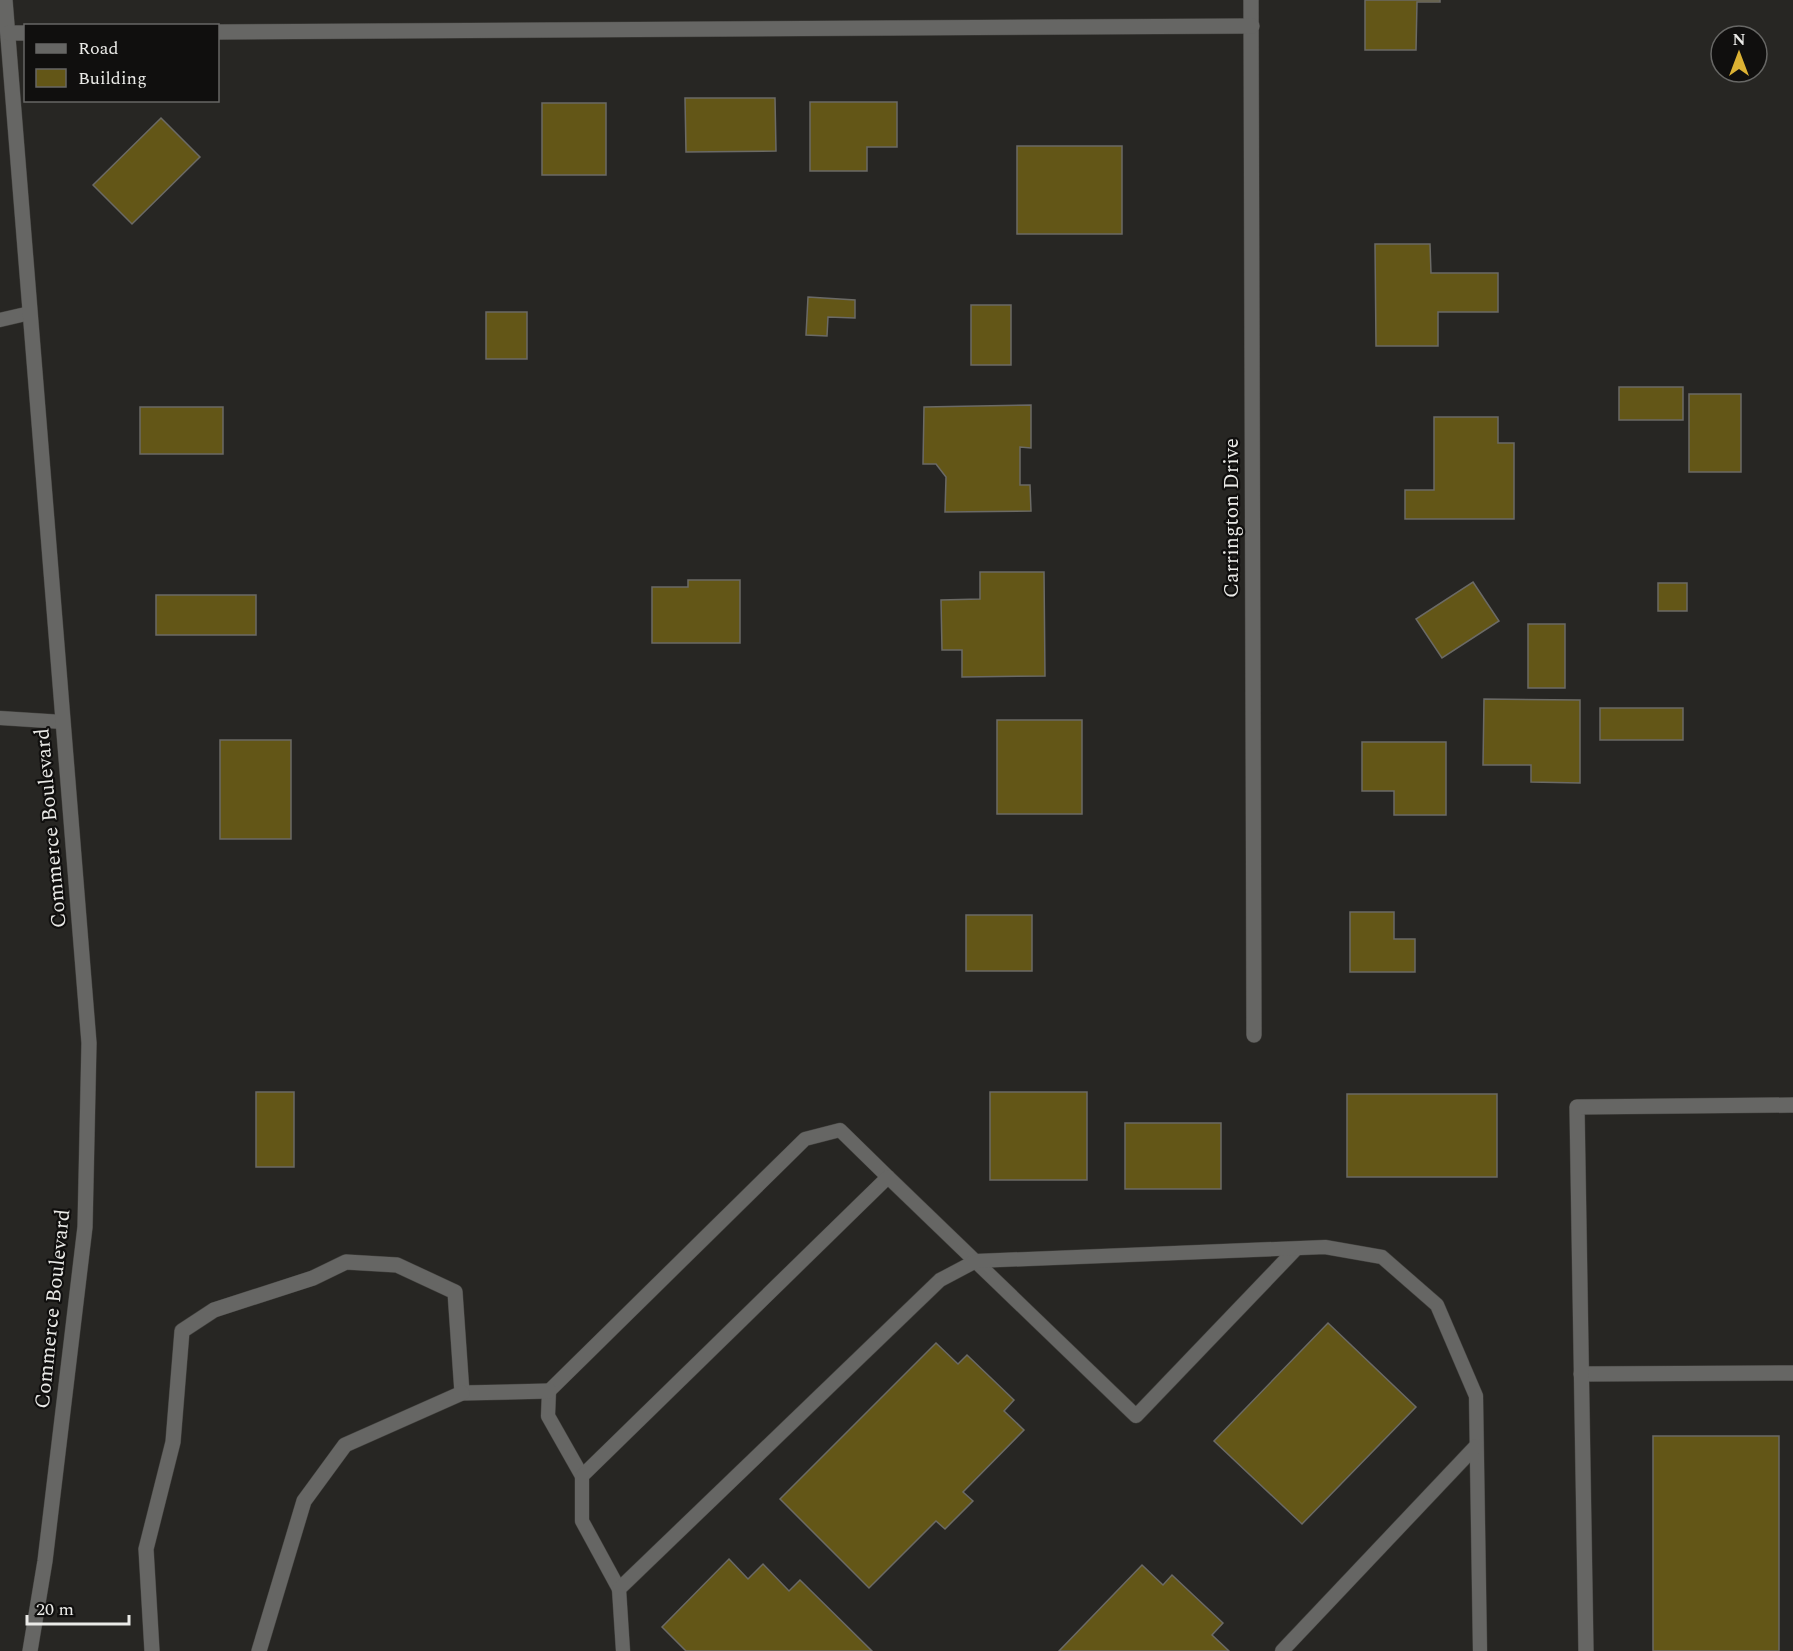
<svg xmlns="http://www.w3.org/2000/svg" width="1793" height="1651" viewBox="0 0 1793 1651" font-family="Spectral,serif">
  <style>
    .building { fill: #635617; stroke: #6b6a66; stroke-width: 1.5 }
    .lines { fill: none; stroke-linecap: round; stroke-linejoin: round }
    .service-casing { stroke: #42413e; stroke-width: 15 }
    .minor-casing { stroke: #42413e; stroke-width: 16 }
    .service { stroke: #666664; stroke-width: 14 }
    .minor { stroke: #666664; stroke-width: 15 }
    .labels { text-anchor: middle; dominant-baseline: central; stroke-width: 4.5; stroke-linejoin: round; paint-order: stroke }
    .street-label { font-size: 21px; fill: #eaeae7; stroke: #100f0e }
  </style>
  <rect width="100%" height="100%" fill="#272623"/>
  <g class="building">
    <path d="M1365,0h75v2h-23l-1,48h-51z"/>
    <path d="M685,98h90l1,53 -90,1z"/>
    <path d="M810,102h87v45h-30v24h-57z"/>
    <rect x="542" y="103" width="64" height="72"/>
    <path d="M161,118l39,39 -68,67 -39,-39z"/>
    <rect x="1017" y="146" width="105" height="88"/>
    <path d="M1375,244h55l1,29h67v39h-60v34h-62z"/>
    <path d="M808,297l47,3v18l-27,-1 -1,19 -21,-1z"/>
    <rect x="971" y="305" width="40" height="60"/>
    <rect x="486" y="312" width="41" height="47"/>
    <rect x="1619" y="387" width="64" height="33"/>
    <rect x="1689" y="394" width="52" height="78"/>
    <path d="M1031,405v43l-11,-1v38h10l1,26 -86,1 1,-35 -10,-13h-13l1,-57z"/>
    <rect x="140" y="407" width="83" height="47"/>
    <path d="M1434,417h64v26h16v76h-109v-29h29z"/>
    <path d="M980,572h64l1,104 -83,1v-27h-20l-1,-50 39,-1z"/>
    <path d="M688,580h52v63h-88v-56h36z"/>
    <path d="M1473,582l26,39 -57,37 -26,-39z"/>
    <rect x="1658" y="583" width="29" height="28"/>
    <rect x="156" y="595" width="100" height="40"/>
    <rect x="1528" y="624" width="37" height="64"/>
    <path d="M1484,699l96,1v83l-49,-1v-17h-48z"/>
    <rect x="1600" y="708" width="83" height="32"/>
    <rect x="997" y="720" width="85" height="94"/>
    <rect x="220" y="740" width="71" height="99"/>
    <path d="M1362,742h84v73h-52v-24h-32z"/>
    <path d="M1350,912h44v27h21v33h-65z"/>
    <rect x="966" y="915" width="66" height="56"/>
    <rect x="256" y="1092" width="38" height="75"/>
    <rect x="990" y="1092" width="97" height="88"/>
    <rect x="1347" y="1094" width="150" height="83"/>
    <rect x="1125" y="1123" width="96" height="66"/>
    <path d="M1328,1323l88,84 -114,117 -88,-83z"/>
    <path d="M936,1343l22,21 9,-9 47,45 -10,11 20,19 -61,62 10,9 -28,28 -9,-8 -67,67 -89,-89z"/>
    <rect x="1653" y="1436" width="126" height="215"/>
    <path d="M729,1559l19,20 15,-15 26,27 11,-11 72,71h-186l-24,-24z"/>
    <path d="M1142,1565l21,20 9,-10 51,48 -11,12 17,16h-170z"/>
  </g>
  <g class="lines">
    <defs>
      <g id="service">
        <path d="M0,320l30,-7"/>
        <path d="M0,718l63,4"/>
        <path d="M582,1476l-34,-60 1,-25 256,-252 35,-9 48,47"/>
        <path d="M619,1589l-37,-68v-45l306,-299 248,239 160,-167"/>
        <path d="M623,1651l-4,-62 321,-309 36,-19 349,-14 57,10 55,48 39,91 4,255"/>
        <path d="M1282,1651l194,-205"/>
      </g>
      <g id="minor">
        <path d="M5,0l84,1043 -4,184 -40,334 -15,90"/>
        <path d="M1251,0l3,1035"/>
        <path d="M218,32l1034,-6"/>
        <path d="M8,33h18"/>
        <path d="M1581,1374l212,-1"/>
        <path d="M152,1651l-6,-102 27,-107 9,-111 32,-21 99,-32 33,-16 51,3 58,27 7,101 87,-2"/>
        <path d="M259,1651l45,-150 41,-56 117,-52"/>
        <path d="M1586,1651l-9,-544 216,-2"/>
      </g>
    </defs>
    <use href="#service" class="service-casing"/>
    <use href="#minor" class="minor-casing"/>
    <use href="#service" class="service"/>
    <use href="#minor" class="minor"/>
  </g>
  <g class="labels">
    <g class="street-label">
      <text transform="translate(1232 518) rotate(-90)">Carrington Drive</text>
      <text transform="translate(51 828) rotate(-95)">Commerce Boulevard</text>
      <text transform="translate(53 1309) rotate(-84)">Commerce Boulevard</text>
    </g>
  </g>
  <rect x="24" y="24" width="195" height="78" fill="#100f0e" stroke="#676765" stroke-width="1.5"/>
  <rect x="36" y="44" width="30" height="9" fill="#666664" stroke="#676765" stroke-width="1.5"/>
  <text x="78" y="54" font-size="18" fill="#eaeae7">Road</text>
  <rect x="36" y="69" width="30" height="18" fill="#635617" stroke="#676765" stroke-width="1.5"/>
  <text x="78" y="84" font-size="18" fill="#eaeae7">Building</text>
  <g transform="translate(1739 54)"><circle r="28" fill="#100f0e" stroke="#676765" stroke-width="1.5"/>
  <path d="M0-4.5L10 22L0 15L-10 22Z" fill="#dcb233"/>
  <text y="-9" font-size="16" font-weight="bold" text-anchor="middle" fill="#eaeae7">N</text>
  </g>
  <path d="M27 1615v9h102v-9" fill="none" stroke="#eaeae7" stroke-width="3"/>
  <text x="36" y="1615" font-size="18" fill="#eaeae7" stroke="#100f0e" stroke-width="4.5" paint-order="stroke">20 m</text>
</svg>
